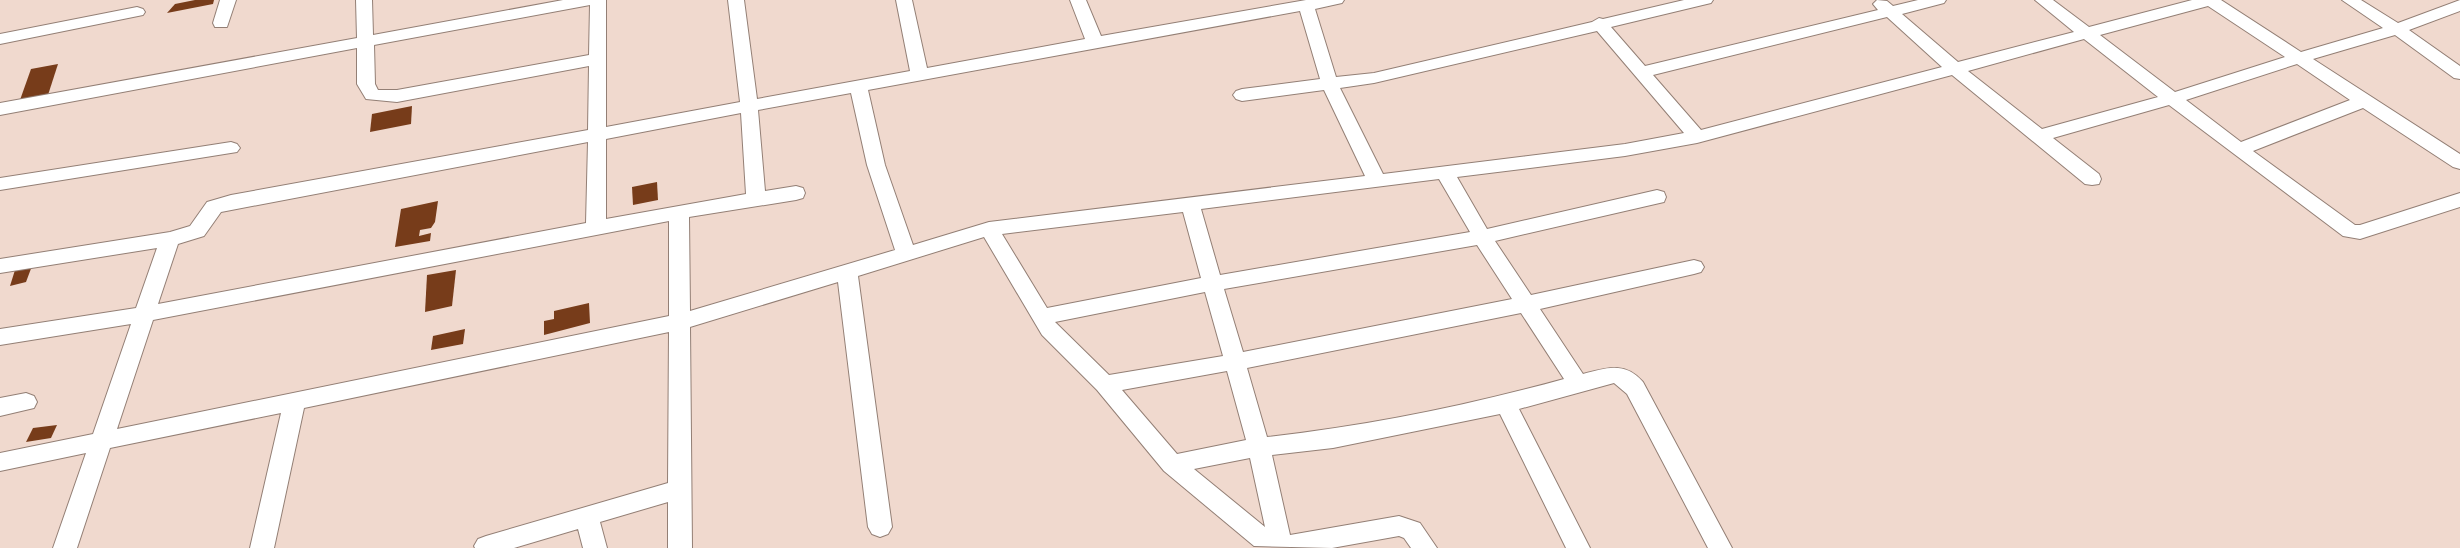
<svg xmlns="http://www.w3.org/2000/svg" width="2460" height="548" viewBox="0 0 2460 548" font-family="'Fira Sans',sans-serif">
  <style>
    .building { fill: #773c1a }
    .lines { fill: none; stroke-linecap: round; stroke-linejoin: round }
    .minor-casing { stroke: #937f75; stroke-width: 2 }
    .minor { fill: #fff; fill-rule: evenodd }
  </style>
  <rect width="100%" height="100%" fill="#f0d9ce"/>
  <g class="building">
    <path d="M195,0h19l-1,4 -46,9 8,-9z"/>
    <path d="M58,64l-10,31 -28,5 11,-31z"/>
    <path d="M412,106l-1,18 -41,8 2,-18z"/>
    <path d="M657,182l1,18 -25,5 -1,-18z"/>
    <path d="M438,201l-3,21 -4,6 -11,2 -1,6 12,-3 -1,8 -35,6 6,-38z"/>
    <path d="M32,266l-6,16 -16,4 5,-16z"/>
    <path d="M456,270l-4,36 -27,6 2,-37z"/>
    <path d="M589,303l1,20 -46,12v-14l10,-2v-8z"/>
    <path d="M465,329l-2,15 -32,6 2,-14z"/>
    <path d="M57,425l-6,13 -25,4 7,-14z"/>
  </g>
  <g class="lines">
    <defs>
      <g id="minor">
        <path d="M220,0h16l-9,27h-12l-2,-4z"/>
        <path d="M356,0h16l1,35 190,-35h43v127l134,-25 -12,-102h16l13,99 153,-28 -14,-71h16l15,68 158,-29 -15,-39h16l15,36 205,-36h38l-2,3 -27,6 21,68 38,-4 218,-51 7,-4 4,1 81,-19h29l-2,3 -100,24 34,39 233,-56 -5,-6 4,-4 10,1 6,5 25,-6h28l-2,3 -42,11 56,48 116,-30 -39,-32h18l36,27 103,-27h29l80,52 82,-24 -41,-28h19l37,23 62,-23v11l-51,19 51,36v13l-6,-1 -59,-43 -82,24 147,95v15l-7,-2 -90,-59 -110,43 102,74h5l100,-32v14l-100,32 -17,-3 -174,-131 -116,33 46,36 2,5 -2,5 -7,1 -7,-1 -133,-109 -255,68 -72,13 -168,21 30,52 170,-39 7,2 2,5 -2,5 -169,39 36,54 163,-35 7,2 3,5 -3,5 -7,2 -154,35 43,65c23,-6 42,-13 60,8l89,166h-24l-81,-154 -13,-11 -95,26 71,139h-24l-66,-134 -167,34 -61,7 18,80 109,-19 21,7 17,25h-26l-7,-10 -5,-2 -67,12 -78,-2 -90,-75 -67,-81 -55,-55 -58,-98 -126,39 34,251 -4,7 -8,3 -8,-3 -4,-7 -30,-245 -148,45 2,221h-24v-46l-68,20 7,26h-24l-5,-19 -64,19h-39l-1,-2 4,-7 8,-3 182,-53 1,-151 -365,76 -30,140h-24l31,-135 -171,35 -33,100h-24l33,-95 -86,18v-18l93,-19 38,-110 -131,21v-16l136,-21 21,-60 -157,25v-14l170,-27 20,-6 17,-24 24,-7 357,-65 1,-64 -192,36 -31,-3 -9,-15v-36l-357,67v-12l357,-65zM590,5l-1,50 -192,35h-19l-3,-6 -1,-39zM2208,6l77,51 -110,35 -75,-57zM1300,11l20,68 -78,10 -6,2 -3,4 3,4 6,2 82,-11 41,86 -376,46 -76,23 -28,-80 -17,-75zM1887,17l55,50 -241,63 -48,-55zM1597,31l87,102 -59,11 -242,30 -43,-86 34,-5zM2084,39l74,58 -116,32 -74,-58zM2297,64l53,36 -109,42 -55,-42zM851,93l16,72 28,85 -205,61 -1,-94 107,-17 7,-2 2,-5 -2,-5 -7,-2 -31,5 -7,-81zM741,113l5,81 -140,25v-80zM588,142l-2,81 -428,81 20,-60 26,-8 17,-24zM1439,179l31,53 -250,43 -19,-66zM1183,212l18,66 -154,30 -45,-74zM669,221v95l-552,113 36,-109zM1477,245l35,54 -269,53 -19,-63zM1205,292l18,64 -114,19 -54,-53zM1521,313l43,66c-98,27 -196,47 -297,58l-20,-69zM1227,371l19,69 -69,14 -55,-64zM1250,458l15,69 -71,-58z"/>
        <path d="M137,7l6,2 2,3 -2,3 -143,29v-10z"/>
        <path d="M231,142l6,2 3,4 -3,4 -237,38v-12z"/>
        <path d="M26,393l8,3 3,6 -3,6 -34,8v-18z"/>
      </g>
    </defs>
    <use href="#minor" class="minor-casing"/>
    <use href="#minor" class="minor"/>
  </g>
</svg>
